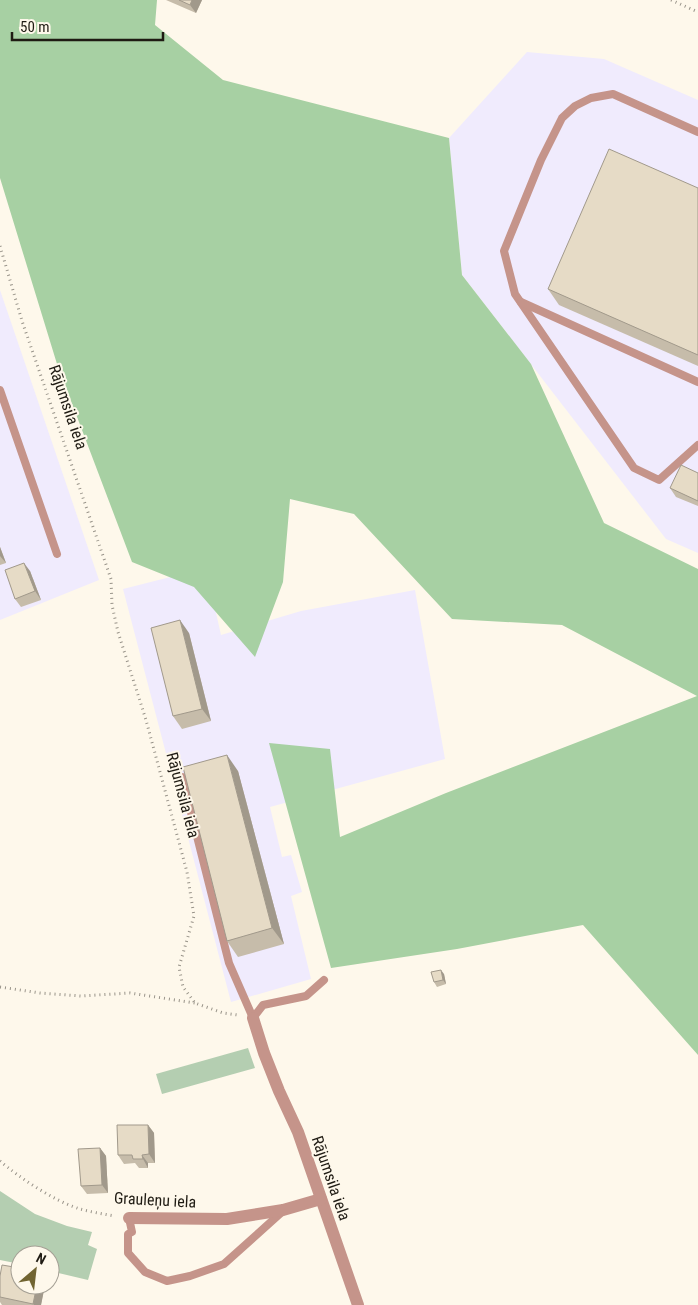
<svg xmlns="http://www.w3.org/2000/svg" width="698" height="1305" viewBox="0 0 698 1305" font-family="'Roboto Condensed',sans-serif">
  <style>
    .industrial { fill: #f0ebfd }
    .green { fill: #b4ceb1 }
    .forest { fill: #a7d0a3 }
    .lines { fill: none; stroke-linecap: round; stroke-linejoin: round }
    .path { stroke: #989389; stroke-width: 3; stroke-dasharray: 1 4; stroke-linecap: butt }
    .service { stroke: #c5948a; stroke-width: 8 }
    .minor { stroke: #c5948a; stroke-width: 12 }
    .wall { fill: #c6bcaa }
    .shaded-wall { fill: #a1998b }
    .building { fill: #e6dbc6; stroke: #a1998b }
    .labels { text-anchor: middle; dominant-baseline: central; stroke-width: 4; stroke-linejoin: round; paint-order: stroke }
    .street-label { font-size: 16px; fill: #1f1b13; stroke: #fef8eb }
  </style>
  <rect width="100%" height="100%" fill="#fef8eb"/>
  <g class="industrial">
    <path d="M527,52l77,7 94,41v453l-32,-14 -204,-264 -13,-137z"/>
    <path d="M0,290l99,290 -99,40z"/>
    <path d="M206,568l15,67 80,-24 114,-21 30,169 -175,48 12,50 9,-2 11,37 -11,4 20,83 -80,23 -108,-413z"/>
  </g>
  <g class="green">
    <path d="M248,1048l7,20 -93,26 -6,-20z"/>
    <path d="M0,1191l35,23 32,12 25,6 -4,13 9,4 -9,31 -38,-9v-16h-30v9l-20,-4z"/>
  </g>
  <path class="forest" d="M0,0h157l-2,25 68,55 226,58 13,137 69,89 73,159 94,46v486l-115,-130 -126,24 -126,19 -62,-225 61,6 10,88 106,-44 251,-97 -135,-71 -110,-6 -98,-105 -64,-15 -7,83 -28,75 -61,-70 -62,-25 -75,-198 -57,-186z"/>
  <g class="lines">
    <g class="path">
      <path d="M671,0l27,12"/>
      <path d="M0,246l22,75 89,258 1,26 6,27 28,88 41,152 7,44 -15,51 4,20 12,16 28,10 15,2"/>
      <path d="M0,987l40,6 41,3 49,-3 65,10"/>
      <path d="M0,1161c20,17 54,40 80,48 11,3 23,5 35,7"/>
    </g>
    <g class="service">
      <path d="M698,132l-85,-38 -22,4 -16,8 -13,12 -21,42 -37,91 11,43 119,174 25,12 39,-35"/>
      <path d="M521,302l177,80"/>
      <path d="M0,390l57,164"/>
      <path d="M182,777l47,186 24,55"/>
      <path d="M253,1018l10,-13 43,-9 18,-16"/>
      <path d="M129,1218l3,14 -4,2v19l17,19 22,9 23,-5 34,-12 59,-53"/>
    </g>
    <g class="minor">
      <path d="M253,1018l11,35 15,38 19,41 60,173"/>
      <path d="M129,1218l98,1 56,-9 38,-11"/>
    </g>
  </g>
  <g class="wall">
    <path d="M166,0h36l-6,13z"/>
    <path d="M698,188v178l-139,-61 -11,-16z"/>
    <path d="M698,473v33l-22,-9 -6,-9z"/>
    <path d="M0,547l6,16 -6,2z"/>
    <path d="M30,571l11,29 -20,7 -6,-8z"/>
    <path d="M189,633l22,88 -29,8 -9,-13z"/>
    <path d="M238,771l46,173 -46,13 -11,-16z"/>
    <path d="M444,974l2,10 -9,3 -3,-5z"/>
    <path d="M148,1125l6,8 1,30h-7v5h-9l-4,-5 -11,1 -6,-9z"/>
    <path d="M100,1148l6,8 2,37 -21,1 -6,-8z"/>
    <path d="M0,1276l45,9 -4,20h-39l-2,-3z"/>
  </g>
  <g class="shaded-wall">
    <path d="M192,0h10l-6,13 -6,-8z"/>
    <path d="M0,547l6,16 -6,-7z"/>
    <path d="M24,563l6,8 11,29 -6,-9z"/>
    <path d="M180,620l9,13 22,88 -9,-12z"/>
    <path d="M227,755l11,16 46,173 -12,-16z"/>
    <path d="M441,970l3,4 2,10 -3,-4z"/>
    <path d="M148,1125l6,8 1,30 -6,-9z"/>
    <path d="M100,1148l6,8 2,37 -6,-8z"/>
    <path d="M142,1155l6,8v5l-5,-9z"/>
    <path d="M37,1285h8l-4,20h-7l-1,-1z"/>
  </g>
  <g class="building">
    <path d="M179,0h13l-2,5z"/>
    <path d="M609,149l89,39v167l-150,-66z"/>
    <path d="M681,465l17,8v28l-28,-13z"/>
    <path d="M24,563l11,28 -20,8 -10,-29z"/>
    <path d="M180,620l22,89 -29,7 -22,-88z"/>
    <path d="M227,755l45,173 -45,13 -44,-174z"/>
    <path d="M441,970l2,10 -9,2 -3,-10z"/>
    <path d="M117,1125h31l1,29 -7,1 1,4h-10l-1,-4h-14z"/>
    <path d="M100,1148l2,37 -21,1 -3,-37z"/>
    <path d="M2,1265l18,3v17h17l-4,19 -33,-7v-21z"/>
  </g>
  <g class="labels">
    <g class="street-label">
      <text transform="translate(68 407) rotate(71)">Rājumsila iela</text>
      <text transform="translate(183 795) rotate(75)">Rājumsila iela</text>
      <text transform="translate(331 1178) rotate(71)">Rājumsila iela</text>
      <text transform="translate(155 1200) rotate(3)">Grauleņu iela</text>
    </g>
  </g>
  <g transform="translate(35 1270) rotate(28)"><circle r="24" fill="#fef8eb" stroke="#a5a095"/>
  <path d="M0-4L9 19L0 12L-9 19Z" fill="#716431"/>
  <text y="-8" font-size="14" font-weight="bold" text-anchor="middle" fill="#1f1b13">N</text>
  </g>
  <path d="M12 32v8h151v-8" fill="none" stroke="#1f1b13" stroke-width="2.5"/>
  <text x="20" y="32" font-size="15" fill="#1f1b13" stroke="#fef8eb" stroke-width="4" paint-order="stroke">50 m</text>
</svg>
